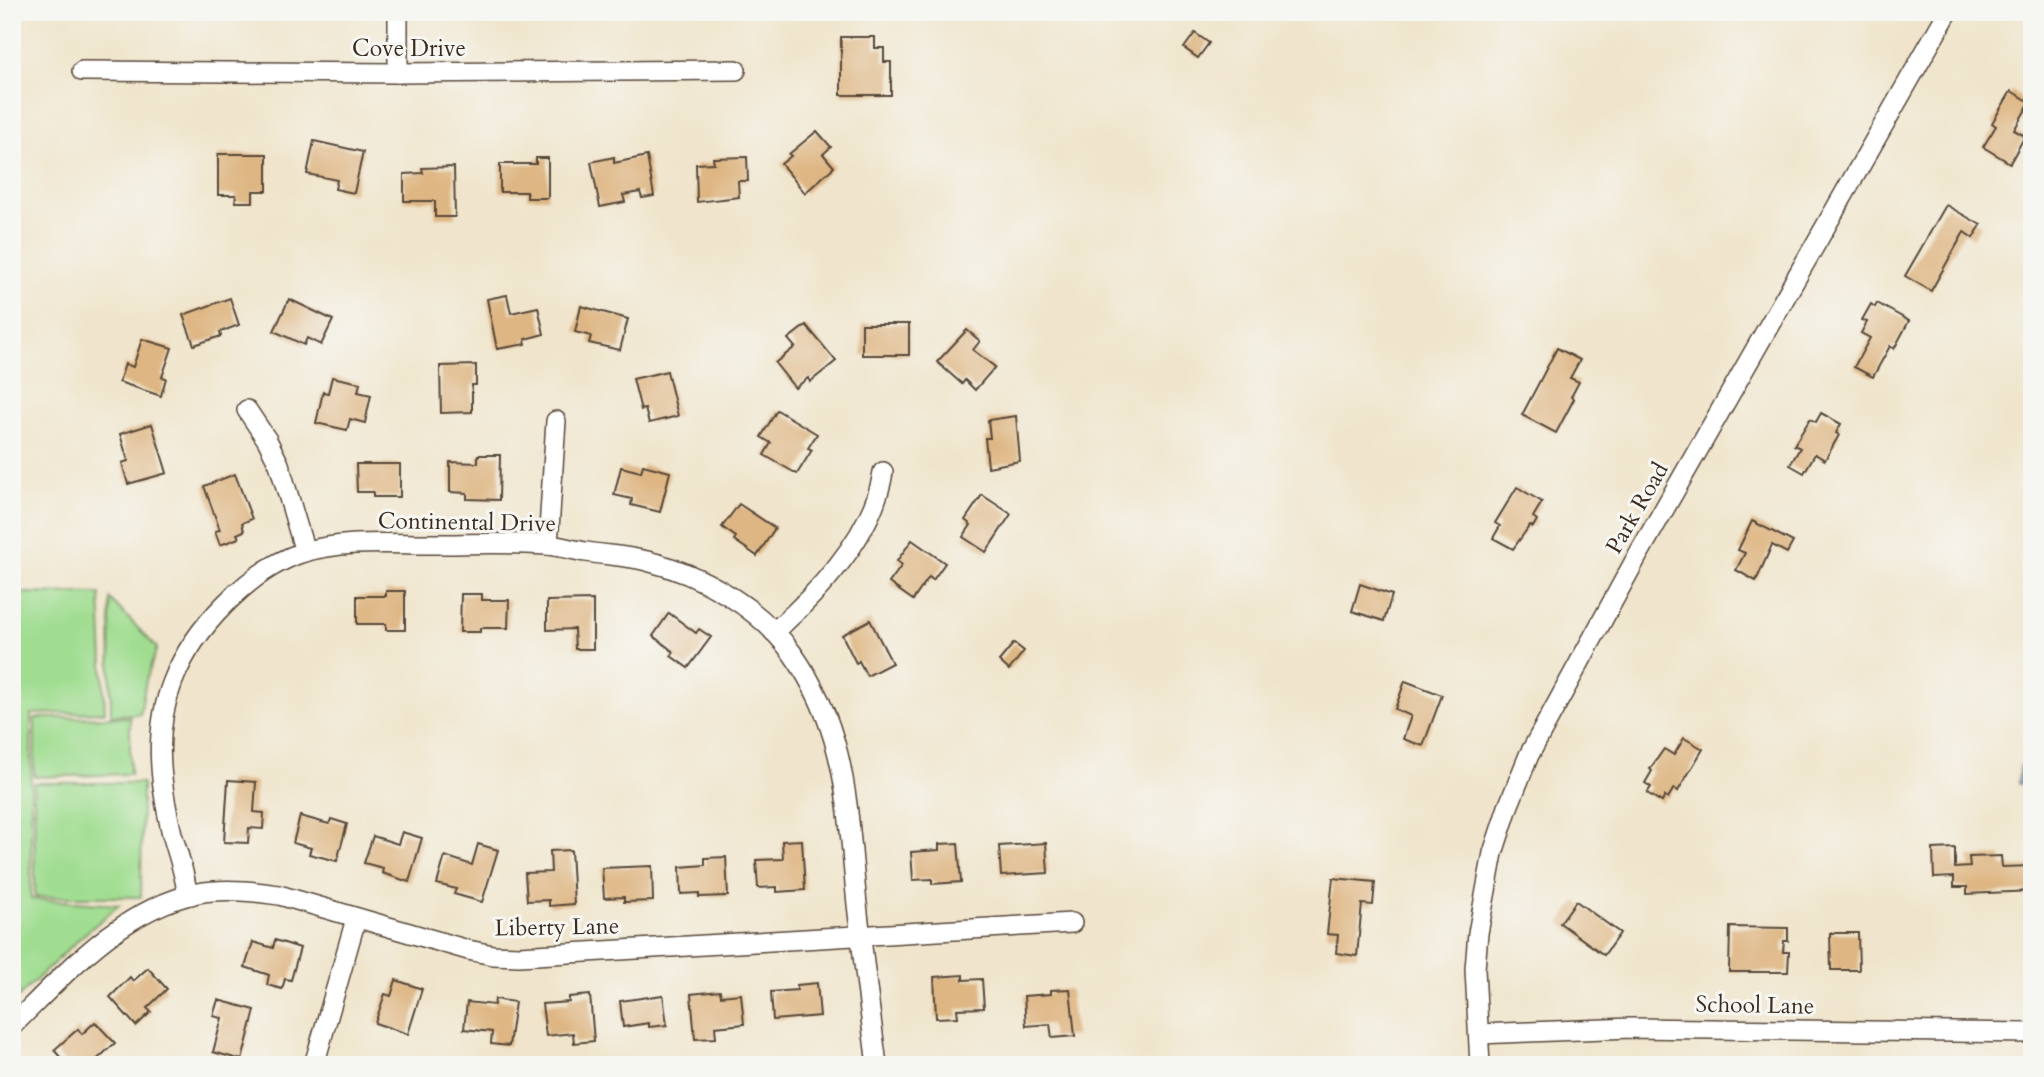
<svg xmlns="http://www.w3.org/2000/svg" width="2044" height="1077" viewBox="0 0 2044 1077" font-family="Cardo,serif">
  <style>
    .green { fill: #a0dd91; stroke: #6e8458; stroke-width: 2 }
    .water { fill: #75a9e1; stroke: #586a80; stroke-width: 2 }
    .building { fill: #deb683 }
    .lines { fill: none; stroke-linecap: round; stroke-linejoin: round }
    .street-casing { stroke: #564638; stroke-width: 22 }
    .street { stroke: #fff; stroke-width: 19 }
    .labels { text-anchor: middle; dominant-baseline: central; stroke-width: 6; stroke-linejoin: round; paint-order: stroke }
    .street-label { font-size: 23px; fill: #3b2a1e; stroke: #f6f6f2 }
  </style>
  <rect width="100%" height="100%" fill="#f6f6f2"/>
  <filter id="ink" filterUnits="userSpaceOnUse"><feTurbulence type="fractalNoise" baseFrequency=".0143" numOctaves="2"/><feDisplacementMap in="SourceGraphic" scale="14" xChannelSelector="R" yChannelSelector="G"/><feConvolveMatrix kernelMatrix="1 2 1 2 8 2 1 2 1" color-interpolation-filters="sRGB"/></filter>
  <filter id="wash" filterUnits="userSpaceOnUse"><feTurbulence type="fractalNoise" baseFrequency=".00686" numOctaves="4" result="noise"/><feDisplacementMap in="SourceGraphic" scale="28" xChannelSelector="R" yChannelSelector="G"/><feGaussianBlur stdDeviation="1.57" result="paint"/><feColorMatrix in="noise" values="0 0 0 0 0 0 0 0 0 0 0 0 0 0 0 0 0 1.4 0 .05"/><feComposite in="paint" operator="in"/></filter>
  <g filter="url(#wash)">
    <rect width="100%" height="100%" fill="#f0e5cc"/>
    <g class="green">
      <path d="M12,593l88,1 5,118 -74,2v185l88,6 -38,32 -69,66z"/>
      <path d="M110,599l47,49 -11,32 -6,34 -29,1z"/>
      <path d="M130,717v57l-96,3 1,-59z"/>
      <path d="M34,783h108l-1,114h-106z"/>
    </g>
    <path class="water" d="M2020,765l12,1v20l-14,-2z"/>
    <g id="blocks">
      <g class="building">
        <path d="M1195,33l14,10 -11,15 -14,-10z"/>
        <path d="M841,37h34v11h9v14h7v33h-50z"/>
        <path d="M2011,91l19,11 -16,28 11,6 -15,27 -27,-16 13,-21 -4,-3z"/>
        <path d="M817,131l14,16 -8,7 11,13 -29,26 -24,-29 10,-8 -2,-2z"/>
        <path d="M314,141l49,11 -9,41 -19,-4 2,-9 -30,-6z"/>
        <path d="M218,154h49v37h-14v11h-18l1,-7h-18z"/>
        <path d="M647,156l7,40 -12,2 -2,-6 -17,3 2,7 -25,5 -9,-45 23,-5v6z"/>
        <path d="M747,157l1,24h-10l1,16 -42,5 -1,-38 18,-1 -1,-5z"/>
        <path d="M536,158h12v40h-21v-6h-27v-28h36z"/>
        <path d="M454,167l1,50h-20v-16h-31v-27l19,-1 -1,-5z"/>
        <path d="M1946,205l35,20 -8,13 -9,-6 -33,59 -26,-15z"/>
        <path d="M507,295l4,18 27,-6 6,27 -19,5 1,5 -29,5 -10,-50z"/>
        <path d="M230,298l9,27 -19,7 1,4 -27,9 -11,-30z"/>
        <path d="M289,299l44,21 -12,25 -14,-7 -3,7 -30,-14z"/>
        <path d="M1877,303l32,18 -15,28 -4,-3 -17,31 -19,-10 16,-29 -9,-5 6,-11 -5,-2 9,-16 4,3z"/>
        <path d="M581,306l47,13 -8,31 -31,-7 2,-7 -16,-4z"/>
        <rect x="862" y="324" width="47" height="31"/>
        <path d="M806,325l30,36 -26,21 -2,-4 -13,10 -20,-25 20,-16 -7,-8z"/>
        <path d="M967,330l13,11 -7,9 22,17 -20,23 -10,-10 -3,4 -25,-22z"/>
        <path d="M142,339l30,9 -10,29 4,1 -5,18 -42,-14 6,-18 8,3z"/>
        <path d="M1557,348l23,12 -10,18 9,4 -8,15 3,2 -18,34 -34,-18z"/>
        <path d="M476,365v20h-4v27l-31,1 -1,-47z"/>
        <path d="M667,371l11,45 -29,7 -4,-14 -4,1 -8,-31z"/>
        <path d="M332,377l28,6 -2,9 13,3 -6,28 -15,-4 -3,11 -31,-7 7,-31 5,1z"/>
        <path d="M777,410l40,24 -9,14 4,2 -15,24 -33,-19 7,-12 -10,-6z"/>
        <path d="M1821,413l20,11 -5,9 3,2 -14,25 -10,-6 -11,19 -14,-8 10,-17 -6,-3 16,-26 6,3z"/>
        <path d="M1016,416l4,45 -32,6 -3,-29h5l-2,-18z"/>
        <path d="M152,424l15,49 -39,11 -6,-21 6,-2 -8,-27z"/>
        <path d="M478,455h22l-1,45 -32,-1v-6l-17,-1v-30l28,1z"/>
        <path d="M356,464h44v33h-27v-5h-16z"/>
        <path d="M643,465l27,7 -10,40 -29,-7 1,-6 -18,-4 7,-28 20,5z"/>
        <path d="M235,474l17,45 -10,4 2,8 -7,3 2,4 -19,7 -5,-14 5,-1 -16,-44z"/>
        <path d="M1517,487l25,15 -9,15 4,3 -4,7 -3,-2 -17,24 -20,-11 7,-12 -5,-3z"/>
        <path d="M982,495l29,19 -25,38 -23,-15 8,-12 -6,-5z"/>
        <path d="M739,504l36,24 -18,28 -23,-16 2,-3 -14,-10z"/>
        <path d="M1752,521l41,21 -6,11 -15,-8 -16,36 -20,-11 9,-17 -7,-3z"/>
        <path d="M912,540l33,23 -12,17 -4,-3 -16,23 -24,-17 13,-18 -5,-4z"/>
        <path d="M1360,584l32,11 -8,26 -32,-10z"/>
        <path d="M386,591h19v39h-19v-6h-29v-28h29z"/>
        <path d="M461,594h21v6h27l-1,28h-28v4h-20z"/>
        <path d="M593,600v49h-18l-1,-20 -27,1v-29z"/>
        <path d="M669,613l27,20 3,-4 12,8 -23,31 -17,-12 3,-4 -21,-16z"/>
        <path d="M870,620l22,43 -25,13 -8,-15 -3,2 -14,-28z"/>
        <path d="M1014,643l10,8 -15,19 -10,-9z"/>
        <path d="M1405,681l37,14 -19,51 -20,-7 8,-23 -16,-7z"/>
        <path d="M1684,738l19,11 -25,42 -4,-3 -6,10 -3,-2 -3,6 -15,-9 4,-6 -6,-4 7,-12 -2,-2 14,-20 10,6z"/>
        <path d="M228,780l28,2 -2,30 10,1 -1,16 -14,-1 -1,15 -24,-1z"/>
        <path d="M300,816l29,8 2,-5 16,5 -10,37 -28,-7 2,-6 -18,-5z"/>
        <path d="M402,832l20,6 -13,44 -27,-9 1,-5 -19,-5 9,-27 25,8z"/>
        <path d="M802,840l3,50 -28,2v-5l-19,1 -2,-28 27,-1 -1,-18z"/>
        <path d="M958,843l3,39 -29,2v-5l-19,1 -2,-28 28,-2v-6z"/>
        <path d="M1046,843l2,30 -47,3 -2,-30z"/>
        <path d="M478,844l20,6 -16,52 -28,-8 2,-5 -19,-5 8,-28 27,9z"/>
        <path d="M1955,848v20l15,-1 -1,-10 32,-1 1,11 30,-1v25l-65,3v-7h-13v-10l-20,1 -1,-29z"/>
        <path d="M571,850l3,54 -25,2v-6l-22,1 -2,-28 26,-1 -1,-21z"/>
        <path d="M726,857l2,39 -29,1v-4l-18,1 -1,-27 25,-2v-7z"/>
        <path d="M652,866l1,35 -29,1v-5l-20,1 -2,-30z"/>
        <path d="M1333,878l42,4 -2,23 -11,-1 -5,52 -21,-3 2,-18 -11,-1z"/>
        <path d="M1576,901l44,32 -16,22 -44,-32z"/>
        <path d="M1730,927l58,1v13h-4l-1,11h6l-1,20h-59z"/>
        <path d="M1830,933h28l1,37h-28z"/>
        <path d="M275,940l25,8 -9,32 -6,-1 -3,10 -15,-4 2,-10 -24,-8 8,-25 20,6z"/>
        <path d="M148,968l19,21 -20,19 4,4 -15,14 -26,-29 20,-20 3,4z"/>
        <path d="M963,975v5l19,-1 2,29 -27,1 1,8 -22,1 -2,-41z"/>
        <path d="M396,980l26,9 -14,45 -33,-11 10,-29 6,2z"/>
        <path d="M817,983l3,33 -47,4 -2,-28 26,-2v-5z"/>
        <path d="M1070,989l5,47 -23,2 -2,-14 -24,2 -2,-30 27,-2v-4z"/>
        <path d="M720,991l1,5 20,-2 3,30 -29,3 1,11 -21,1 -4,-45z"/>
        <path d="M590,995l4,46 -20,2 -1,-10 -27,3 -4,-32 27,-2v-5z"/>
        <path d="M663,995l4,30 -18,2v-4l-26,4 -3,-26z"/>
        <path d="M495,999l20,3 -6,44 -18,-2 1,-12 -28,-3 3,-27 27,3z"/>
        <path d="M218,1000l37,10 -13,50 -29,-8 9,-34 -9,-2z"/>
        <path d="M95,1022l20,21 -24,22h-24l-13,-15 24,-21 4,5z"/>
      </g>
    </g>
  </g>
  <g filter="url(#ink)">
    <use href="#blocks" fill-opacity="0" stroke="#564638" stroke-width="2"/>
    <g class="lines">
      <defs>
        <g id="street">
          <path d="M398,12v61"/>
          <path d="M82,71l316,2 338,-3"/>
          <path d="M247,410l20,30 12,24 26,88"/>
          <path d="M548,545l8,-124"/>
          <path d="M774,632c45,-40 100,-98 109,-160"/>
          <path d="M191,895l-5,-9c-3,-18 -9,-35 -14,-52 -12,-51 -19,-103 1,-153 20,-52 77,-112 131,-129 41,-12 86,-8 128,-8 38,0 77,-2 115,1 13,1 26,5 39,7 20,3 41,4 61,9 54,13 112,46 145,92 57,80 55,158 65,251 6,54 13,107 20,161"/>
          <path d="M12,1026c54,-53 109,-117 186,-133 26,-5 55,-2 81,2l189,55 25,5 26,1 553,-33"/>
          <path d="M1479,1034l152,-6 401,5"/>
          <path d="M314,1065l42,-146"/>
          <path d="M1480,1065l-5,-96 3,-36 15,-80 15,-46 21,-52 109,-200 310,-543"/>
        </g>
      </defs>
      <use href="#street" class="street-casing"/>
      <use href="#street" class="street"/>
    </g>
  </g>
  <g class="labels">
    <g class="street-label">
      <text x="409" y="48">Cove Drive</text>
      <text transform="translate(1637 508) rotate(-60)">Park Road</text>
      <text transform="translate(467 522) rotate(1)">Continental Drive</text>
      <text transform="translate(557 927) rotate(-1)">Liberty Lane</text>
      <text transform="translate(1755 1005) rotate(1)">School Lane</text>
    </g>
  </g>
  <rect width="2044" height="1077" fill="none" stroke="#f6f6f2" stroke-width="42"/>
</svg>
